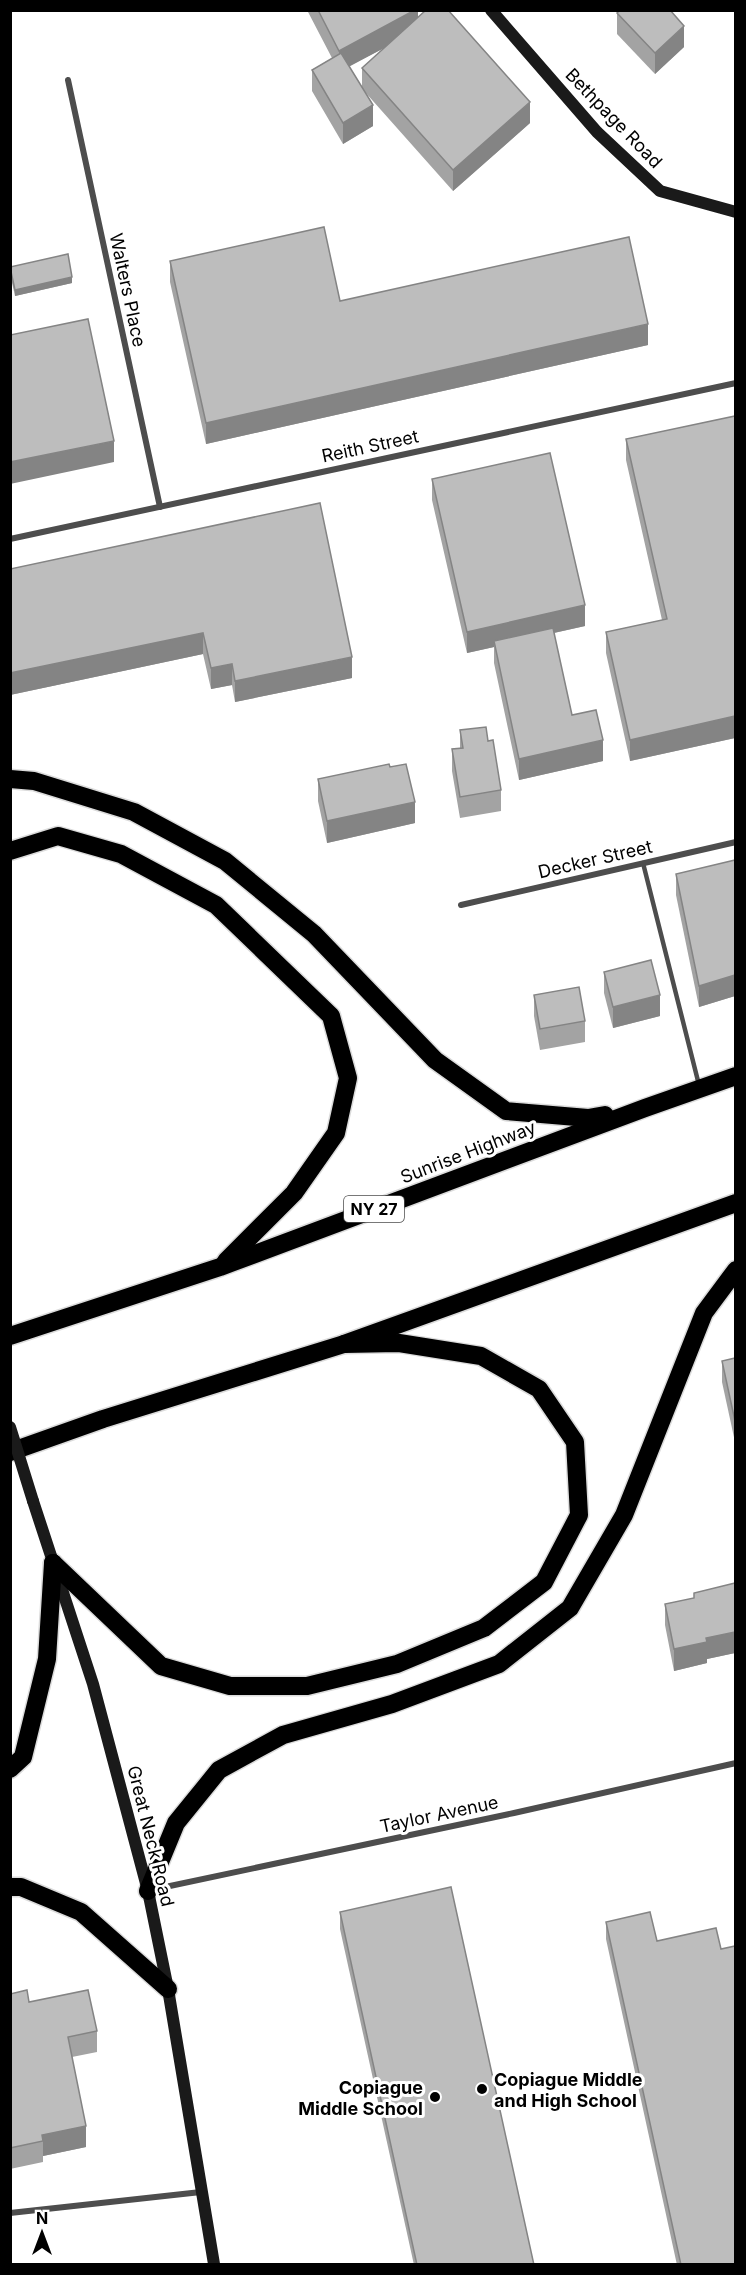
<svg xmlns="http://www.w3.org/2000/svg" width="746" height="2275" viewBox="0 0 746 2275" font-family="Inter,sans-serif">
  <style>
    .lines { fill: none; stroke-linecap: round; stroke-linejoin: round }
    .highway-casing { stroke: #dbdbdb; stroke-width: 21 }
    .lane { stroke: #4d4d4d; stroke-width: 4.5 }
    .street { stroke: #4d4d4d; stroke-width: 6 }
    .secondary { stroke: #1a1a1a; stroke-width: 12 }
    .highway { stroke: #000; stroke-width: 18 }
    .secondary-bridge { stroke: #1a1a1a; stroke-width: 12 }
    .wall { fill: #a3a3a3; fill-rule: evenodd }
    .shaded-wall { fill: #848484 }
    .building { fill: #bdbdbd; stroke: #848484; stroke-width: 1.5 }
    .poi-dot { fill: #000; stroke: #fff; stroke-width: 2 }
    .labels { text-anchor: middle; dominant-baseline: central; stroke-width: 6; stroke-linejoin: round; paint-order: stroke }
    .shield { fill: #fff; stroke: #4c4c4c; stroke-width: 1.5 }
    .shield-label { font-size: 16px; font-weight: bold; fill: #000 }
    .street-label { font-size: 18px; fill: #000; stroke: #fff }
    .poi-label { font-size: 18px; font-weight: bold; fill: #000; stroke: #fff; text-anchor: start }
  </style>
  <rect width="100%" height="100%" fill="#fff"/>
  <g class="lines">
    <defs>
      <g id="highway">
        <path d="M10,779l24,2 100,31 91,49 89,73 121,126 71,51 82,7 17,-3"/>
        <path d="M10,851l48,-15 63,18 95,51 115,111 17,62 -12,55 -42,60 -68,68"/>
        <path d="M10,1336l210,-69 425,-159 91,-32"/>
        <path d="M10,1452l93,-33 241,-75 392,-141"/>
        <path d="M53,1563l108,103 69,20h77l90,-22 87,-36 60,-46 35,-67 -4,-73 -36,-53 -58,-33 -82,-13 -55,1"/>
        <path d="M10,1769l13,-12 24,-98 6,-96"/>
        <path d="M10,1887h11l60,25 87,77"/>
        <path d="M148,1891l28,-68 43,-53 64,-35 109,-31 107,-40 71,-56 54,-93 80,-202 32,-43"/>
      </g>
    </defs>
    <use href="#highway" class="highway-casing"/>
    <path class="lane" d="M643,863l56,222"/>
    <g class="street">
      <path d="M68,80l92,427"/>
      <path d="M10,539l726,-156"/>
      <path d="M461,905l275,-63"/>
      <path d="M151,1890l363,-77 222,-50"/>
      <path d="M10,2213l191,-21"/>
    </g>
    <g class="secondary">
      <path d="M491,10l106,122 63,59 76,21"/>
      <path d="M33,1501l60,183 55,207 20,98 46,275"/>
    </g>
    <use href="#highway" class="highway"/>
    <path class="secondary-bridge" d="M10,1427l23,74"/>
  </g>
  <g class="wall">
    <path d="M307,10h111v7l112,106 -77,68 -88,-99 8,34 -30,18 -31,-53v-21l20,-12zM384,48l-22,20v19l-13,-21z"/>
    <path d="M617,13l67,34 -29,27 -38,-40z"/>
    <path d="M170,261l170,40 308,44 -442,99 -36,-162z"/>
    <path d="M10,267l62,16 -57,13 -5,-22z"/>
    <path d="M735,416v322l-105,23 -24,-108v-21l56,-12 -36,-160v-21z"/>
    <path d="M432,479l153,147 -31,7 18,82 31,46 -84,19 -25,-117v-16l-27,6 -35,-153z"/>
    <path d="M10,569l342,109 -117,24 -3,-17 -21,4 -8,-35 -193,41z"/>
    <path d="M460,730l28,11 13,49v21l-41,7 -8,-47v-22l8,-1z"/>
    <path d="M390,767l25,56 -88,20 -9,-42v-22z"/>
    <path d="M735,860v136l-36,11 -23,-112v-21z"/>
    <path d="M604,972l56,44 -47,12 -9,-35z"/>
    <path d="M534,995l51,26v21l-45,8 -6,-34z"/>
    <path d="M735,1358v84l-13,-60v-21z"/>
    <path d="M735,1583v70l-28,6v4l-33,8 -9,-46v-21l29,-6v-5z"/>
    <path d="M340,1912l194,353h-120l-74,-336z"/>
    <path d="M606,1922l51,19 64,8 14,316h-58l-71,-326z"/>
    <path d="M10,1994l87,37v21l-25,5 14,90 -43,9v6l-33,7z"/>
  </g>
  <g class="shaded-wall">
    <path d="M415,10h3v20l-79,42v-21z"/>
    <path d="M684,26v21l-29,27v-21z"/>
    <path d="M530,102v21l-77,68v-21z"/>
    <path d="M373,105v21l-30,18v-21z"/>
    <path d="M72,277v6l-57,13v-6z"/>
    <path d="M648,324v21l-442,99v-21z"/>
    <path d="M114,441v21l-104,22v-22z"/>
    <path d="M585,605v21l-90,20 -1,-5v6l-27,6v-21z"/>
    <path d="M203,633v21l-193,41v-22z"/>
    <path d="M352,657v21l-117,24v-21z"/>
    <path d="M232,664v21l-21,4v-21z"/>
    <path d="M735,716v22l-105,23v-21z"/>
    <path d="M603,740v21l-84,19v-21z"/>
    <path d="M415,802v21l-88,20v-22z"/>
    <path d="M735,975v21l-36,11v-21z"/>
    <path d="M660,995v21l-47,12v-21z"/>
    <path d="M735,1632v21l-28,6v4l-33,8v-22l32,-11z"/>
    <path d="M86,2126v21l-43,9v-15l-1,-6z"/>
  </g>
  <g class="building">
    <path d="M318,10h97l-76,41z"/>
    <path d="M426,10h22l82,92 -77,68 -91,-102z"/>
    <path d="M620,10h50l14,16 -29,27 -38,-40z"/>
    <path d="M341,53l32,52 -30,18 -31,-53z"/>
    <path d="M324,227l16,74 289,-64 19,87 -442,99 -36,-162z"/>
    <path d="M68,254l4,23 -57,13 -5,-23z"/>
    <path d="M88,319l26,122 -104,21v-127z"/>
    <path d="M735,416v300l-105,24 -24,-108 61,-13 -41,-180z"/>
    <path d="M550,453l35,152 -118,27 -35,-153z"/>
    <path d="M320,503l32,154 -117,24 -3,-17 -21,4 -8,-35 -193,40v-104z"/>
    <path d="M553,628l19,87 24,-5 7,30 -84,19 -25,-118z"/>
    <path d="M486,727l2,14 5,-1 8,50 -41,7 -8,-48 11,-1 -3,-18z"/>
    <path d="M389,764l1,3 16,-3 9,38 -88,19 -9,-42z"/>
    <path d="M735,860v115l-36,11 -23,-112z"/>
    <path d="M651,960l9,35 -47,12 -9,-35z"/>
    <path d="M579,987l6,34 -45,8 -6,-34z"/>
    <path d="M735,1358v63l-13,-60z"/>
    <path d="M735,1583v49l-29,6 1,4 -33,7 -9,-45 29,-6v-5z"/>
    <path d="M451,1887l83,378h-117l-77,-353z"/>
    <path d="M650,1912l7,29 59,-13 5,21 14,-3v319h-54l-75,-343z"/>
    <path d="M27,1990l2,12 59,-12 9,41 -29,6 18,89 -44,9 1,6 -33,7v-154z"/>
  </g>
  <g class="poi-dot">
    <circle cx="482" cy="2089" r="6"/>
    <circle cx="435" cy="2097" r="6"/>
  </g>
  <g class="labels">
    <rect class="shield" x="344" y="1196" width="60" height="26" rx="4.5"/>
    <g class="shield-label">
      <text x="374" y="1209">NY 27</text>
    </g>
    <g class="street-label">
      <text transform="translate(614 118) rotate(46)">Bethpage Road</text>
      <text transform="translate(128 290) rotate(78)">Walters Place</text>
      <text transform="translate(370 446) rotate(-12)">Reith Street</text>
      <text transform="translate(595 859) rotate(-13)">Decker Street</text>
      <text transform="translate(468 1152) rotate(-21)">Sunrise Highway</text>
      <text transform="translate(439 1814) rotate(-12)">Taylor Avenue</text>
      <text transform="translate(151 1836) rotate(76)">Great Neck Road</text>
    </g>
    <g class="poi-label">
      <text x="494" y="2079">Copiague Middle<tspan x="494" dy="21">and High School</tspan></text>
      <text x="423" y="2087" text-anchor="end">Copiague<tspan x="423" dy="21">Middle School</tspan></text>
    </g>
  </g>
  <rect width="746" height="2275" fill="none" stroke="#000000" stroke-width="24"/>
  <g transform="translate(42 2233)" stroke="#ffffff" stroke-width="4.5" paint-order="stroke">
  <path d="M0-4.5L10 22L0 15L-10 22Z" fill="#000000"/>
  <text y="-9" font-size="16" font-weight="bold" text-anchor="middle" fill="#000000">N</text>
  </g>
</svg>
